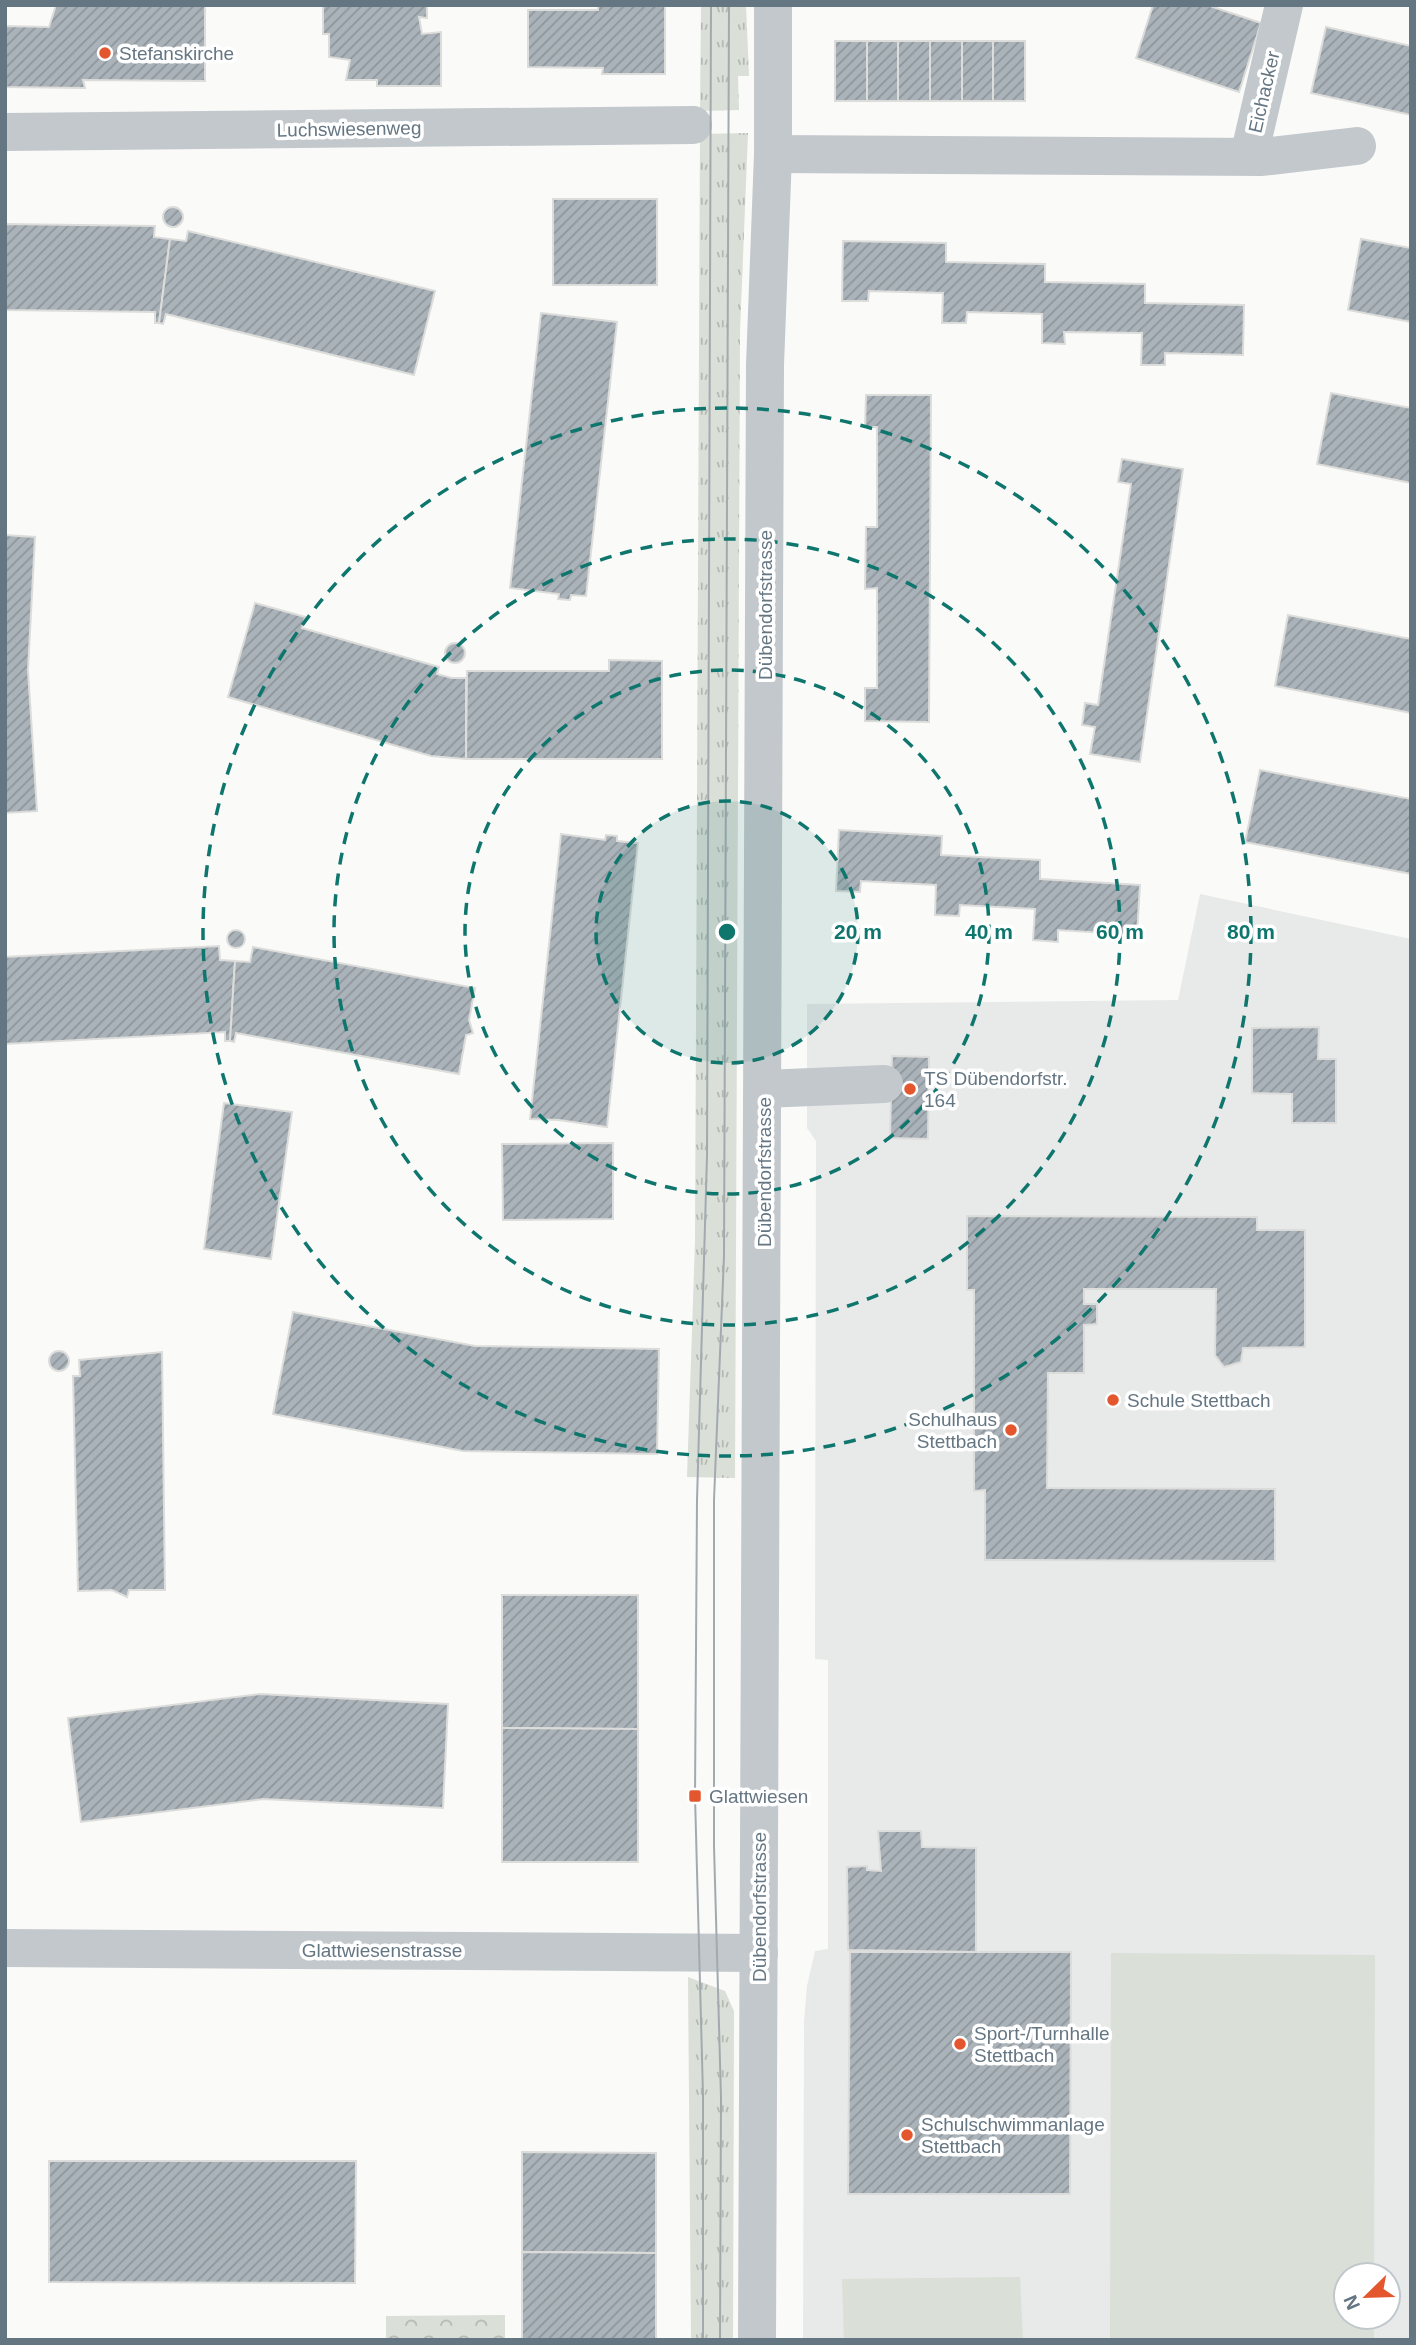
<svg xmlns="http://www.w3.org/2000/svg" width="1416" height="2345" viewBox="0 0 1416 2345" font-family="Arial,sans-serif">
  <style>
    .built { fill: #e8e9e9; fill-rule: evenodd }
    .grass { fill: url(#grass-tufts) }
    .park { fill: url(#park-crowns) }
    .pitch { fill: #dadfd7 }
    .building { fill: url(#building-hatch); stroke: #dcdcda; stroke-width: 2 }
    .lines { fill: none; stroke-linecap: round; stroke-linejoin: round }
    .minor { stroke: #c3c8cc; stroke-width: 38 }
    .tram { stroke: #a2aab0; stroke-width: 2 }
    .ring { fill: none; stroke: #0f766e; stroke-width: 3.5; stroke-dasharray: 12 9 }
    .poi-dot { fill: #e4572e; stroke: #fff; stroke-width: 2.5 }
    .labels { text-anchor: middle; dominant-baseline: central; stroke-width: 7; stroke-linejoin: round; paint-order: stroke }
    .poi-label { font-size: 19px; fill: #657683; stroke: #fff; text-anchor: start }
    .street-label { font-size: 19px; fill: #657683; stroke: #fff }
    .centre { fill: #0f766e; stroke: #fff; stroke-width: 3.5 }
    .ring-label { font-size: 21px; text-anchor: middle; font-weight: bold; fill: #0f766e; stroke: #fff; stroke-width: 7; stroke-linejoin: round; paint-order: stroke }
  </style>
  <defs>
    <pattern id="grass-tufts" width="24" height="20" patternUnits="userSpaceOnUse" patternTransform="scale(1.75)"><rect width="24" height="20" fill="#dadfd7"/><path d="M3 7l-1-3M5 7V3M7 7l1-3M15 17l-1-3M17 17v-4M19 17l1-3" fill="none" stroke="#b4b9b4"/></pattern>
    <pattern id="park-crowns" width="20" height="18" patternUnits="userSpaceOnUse" patternTransform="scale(1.75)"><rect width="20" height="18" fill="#dadfd7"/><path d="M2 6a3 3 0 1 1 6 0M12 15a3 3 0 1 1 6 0" fill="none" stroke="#b4b9b4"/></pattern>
    <pattern id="building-hatch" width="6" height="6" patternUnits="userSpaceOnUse" patternTransform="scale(1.75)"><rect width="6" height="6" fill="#aab3b9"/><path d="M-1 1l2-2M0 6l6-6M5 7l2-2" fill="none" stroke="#8e969c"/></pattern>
  </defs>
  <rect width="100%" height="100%" fill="#fafaf8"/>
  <path class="built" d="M1200,894l211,45v1401h-608l1,-319 3,-35 8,-35 13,-2v-289l-13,-1 1,-518 -9,-13v-124l371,-4zM1346,2275h42v42h-42z"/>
  <g class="grass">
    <path d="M701,5h45l3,71h-11l1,34 -39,1z"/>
    <path d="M748,133l-8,199 -5,1146 -48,-1 8,-235 5,-1108z"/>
    <path d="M688,1977l37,14 9,20 -1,329h-42z"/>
  </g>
  <path class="park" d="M505,2315v25h-119v-24z"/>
  <g class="pitch">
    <path d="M1111,1953l264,2 -1,320h-28v42h28v23h-264z"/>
    <path d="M1020,2277l3,63h-179l-2,-61z"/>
  </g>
  <g class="building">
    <path d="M56,5h149v76l-122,-1 2,8 -80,-1v-61l44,1z"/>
    <path d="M323,5h104v13l-8,-1 3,17 19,-2v54h-64v-6h-31l4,-20 -21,-3v-23h-6z"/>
    <path d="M598,5h67v69h-63l1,-6 -75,-1v-57h70z"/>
    <path d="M1153,5h54l54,18 -22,69 -103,-34z"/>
    <path d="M1326,27l85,19v69l-100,-22z"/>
    <rect x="835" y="41" width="32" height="60"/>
    <rect x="867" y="41" width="31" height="60"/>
    <rect x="898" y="41" width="32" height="60"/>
    <rect x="930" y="41" width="32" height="60"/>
    <rect x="962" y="41" width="31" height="60"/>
    <rect x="993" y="41" width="32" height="60"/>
    <rect x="553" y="199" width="104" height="86"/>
    <circle cx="173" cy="217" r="10"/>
    <path d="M5,224l150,2 -1,11 16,2 -11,84h-4v-11l-150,-2z"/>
    <path d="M188,231l247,60 -21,84 -248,-61 -3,10 -4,-1 11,-84 16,2z"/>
    <path d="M1361,239l50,9v74l-63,-12z"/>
    <path d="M843,241l103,2v19l99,2v18l100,2v19l99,2 -1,50 -78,-2v12h-24l1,-32 -78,-1 1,12 -23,-1v-29l-75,-2 -1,11h-24l1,-30 -74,-2 -1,10h-26z"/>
    <path d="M541,313l76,9 -31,274 -15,-1 -1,5 -12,-1 1,-5 -49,-6z"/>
    <path d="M1331,393l80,15v75l-94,-19z"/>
    <path d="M866,395h65l-2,327 -64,-1v-33h12v-100l-12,1 1,-62h11v-100h-12z"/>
    <path d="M1122,459l61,10 -43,293 -50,-8 5,-27 -13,-2 3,-22 13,2 33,-221 -13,-2z"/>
    <path d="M5,535l30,2 -7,133 9,141 -32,2z"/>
    <path d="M255,603l50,14 -3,11 137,39 -2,7 15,4h14v81l-35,-3 -203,-59z"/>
    <path d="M1288,615l123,24v74l-136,-27z"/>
    <circle cx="455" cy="653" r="10"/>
    <path d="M609,660l53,1v98h-196l1,-88h142z"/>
    <path d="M1260,770l151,29v75l-166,-32z"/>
    <path d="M839,830l103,6 -1,19 99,5v19l100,6 -3,50 -79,-5v12l-25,-2 2,-31 -75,-4 -1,11 -24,-1 1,-30 -75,-4 -1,11 -24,-1z"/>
    <path d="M561,834l44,6 1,-5 11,1v5l21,2 -31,284 -48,-7 -29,-1z"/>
    <circle cx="236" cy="939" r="9"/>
    <path d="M219,946l1,14 15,1 -5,80h-5v-9l-220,12v-87z"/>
    <path d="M253,947l222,41 -6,32 4,13 -7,2 -7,39 -223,-41 -2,9 -4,-1 5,-80 15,1z"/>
    <path d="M1319,1027l-1,32h18v64h-44v-29l-40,-1v-65z"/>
    <path d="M892,1056l37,1 -1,82 -38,-1z"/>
    <path d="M224,1103l68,9 -21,147 -67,-10z"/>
    <path d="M613,1143v76l-110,1 -1,-76z"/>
    <path d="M967,1216l290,1v13h48v117l-62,1 -2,14 -17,5 -9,-12 1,-66h-132v15h13v20l-13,1v48h-36l-1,115 228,1v72l-290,-1v-70l-11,1v-201h-7z"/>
    <path d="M293,1312l182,34 184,3 -2,105 -194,-3 -190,-37z"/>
    <circle cx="59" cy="1361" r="10"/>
    <path d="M162,1352l3,238h-36l-2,7 -15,-7 -34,1 -5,-215h7l-1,-16z"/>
    <path d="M502,1595h136v134l-136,-1z"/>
    <path d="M260,1694l188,10 -5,104 -180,-9 -182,23 -13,-104z"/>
    <path d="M502,1728l136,1v133h-136z"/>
    <path d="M878,1831h43l1,16 54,1v104l-128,-2 -1,-83 20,-1v4l14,1z"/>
    <path d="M850,1952h221l-1,242h-222z"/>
    <path d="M522,2152l134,1v100l-134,-1z"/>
    <path d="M49,2161h307l-1,122 -306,-1z"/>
    <path d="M522,2252l134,1v87h-134z"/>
  </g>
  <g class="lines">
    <g class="minor">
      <path d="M5,132l688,-7"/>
      <path d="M773,154l489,3 95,-11"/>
      <path d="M1249,156l35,-151"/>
      <path d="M764,1089l120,-5"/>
      <path d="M5,1948l754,5"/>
      <path d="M757,2340l8,-1975 8,-211v-149"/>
    </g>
    <g class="tram">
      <path d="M703,2340v-245l-8,-299 2,-296 10,-344 4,-1151"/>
      <path d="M720,2340l1,-242 -7,-252v-346l10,-244 5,-1251"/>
    </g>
  </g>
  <circle cx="727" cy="932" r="131" fill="#0f766e" fill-opacity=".12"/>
  <g class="ring">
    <circle cx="727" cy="932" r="131"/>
    <circle cx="727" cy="932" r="262"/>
    <circle cx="727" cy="932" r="393"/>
    <circle cx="727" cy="932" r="524"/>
  </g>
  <g class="poi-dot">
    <circle cx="105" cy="53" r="7"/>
    <circle cx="910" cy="1089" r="7"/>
    <circle cx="1113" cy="1400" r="7"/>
    <circle cx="1011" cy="1430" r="7"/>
    <rect x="688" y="1789" width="14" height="14" rx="3.5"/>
    <circle cx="960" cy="2044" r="7"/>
    <circle cx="907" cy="2135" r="7"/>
  </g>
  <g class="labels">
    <g class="poi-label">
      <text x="119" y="53">Stefanskirche</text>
      <text x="924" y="1078">TS Dübendorfstr.<tspan x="924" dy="22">164</tspan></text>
      <text x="1127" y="1400">Schule Stettbach</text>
      <text x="997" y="1419" text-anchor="end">Schulhaus<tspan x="997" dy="22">Stettbach</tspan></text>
      <text x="709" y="1796">Glattwiesen</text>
      <text x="974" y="2033">Sport-/Turnhalle<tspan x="974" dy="22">Stettbach</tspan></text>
      <text x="921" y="2124">Schulschwimmanlage<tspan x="921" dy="22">Stettbach</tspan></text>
    </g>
    <g class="street-label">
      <text transform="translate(1264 92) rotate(-77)">Eichacker</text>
      <text transform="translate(349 129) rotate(-1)">Luchswiesenweg</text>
      <text transform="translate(765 605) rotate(-90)">Dübendorfstrasse</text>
      <text transform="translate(764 1172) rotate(-90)">Dübendorfstrasse</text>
      <text transform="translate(759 1907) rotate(-90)">Dübendorfstrasse</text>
      <text x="382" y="1950">Glattwiesenstrasse</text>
    </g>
  </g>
  <circle cx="727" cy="932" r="10" class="centre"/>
  <g class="ring-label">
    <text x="858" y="939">20 m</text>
    <text x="989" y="939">40 m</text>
    <text x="1120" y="939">60 m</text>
    <text x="1251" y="939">80 m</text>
  </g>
  <rect width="1416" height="2345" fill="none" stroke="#657683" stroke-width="14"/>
  <g transform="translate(1367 2296) rotate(247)"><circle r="33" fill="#ffffff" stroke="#c1c8cd" stroke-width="2"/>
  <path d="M0-5L12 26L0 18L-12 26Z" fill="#e4572e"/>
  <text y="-10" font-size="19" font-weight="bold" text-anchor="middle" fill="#657683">N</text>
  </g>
</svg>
